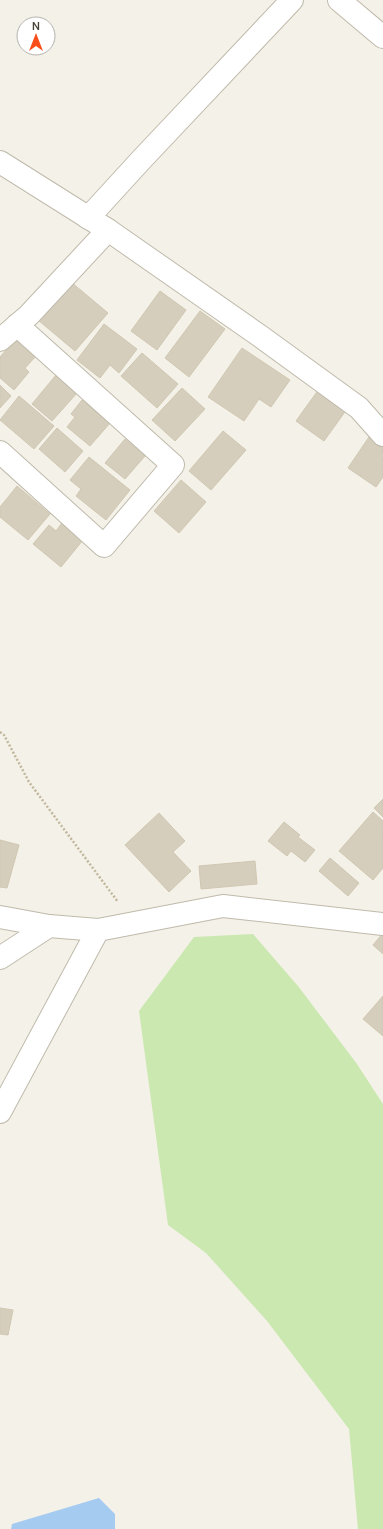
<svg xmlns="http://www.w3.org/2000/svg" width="383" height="1529" viewBox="0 0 383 1529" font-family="Manrope,sans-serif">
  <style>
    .green { fill: #cbe8b1 }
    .water { fill: #a5cbf0 }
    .building { fill: #d6cebd; stroke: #d0c7b1 }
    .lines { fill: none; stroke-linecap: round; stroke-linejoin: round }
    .minor-casing { stroke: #bfbaab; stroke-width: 24 }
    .path { stroke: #c1b79c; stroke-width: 2.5; stroke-dasharray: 2 2; stroke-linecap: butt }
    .minor { stroke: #fff; stroke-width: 22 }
  </style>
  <rect width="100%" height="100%" fill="#f4f1e8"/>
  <path class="green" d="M253,934l45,52 59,78 26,40v425h-25l-9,-100 -82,-108 -61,-68 -38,-28 -29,-214 55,-74z"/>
  <path class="water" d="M99,1498l16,16v15h-104l1,-5z"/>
  <g class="building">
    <path d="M71,282l37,31 -33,38 -37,-31z"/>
    <path d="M160,291l26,19 -29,40 -26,-19z"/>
    <path d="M200,311l25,18 -36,48 -24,-19z"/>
    <path d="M104,324l33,25 -18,24 -9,-8 -10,13 -23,-18z"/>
    <path d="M17,338l20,17 -12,13 4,4 -15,18 -14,-12v-21z"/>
    <path d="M242,348l48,32 -19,27 -12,-8 -15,22 -36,-24z"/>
    <path d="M142,353l36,31 -21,24 -36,-32z"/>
    <path d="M56,375l21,18 -25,28 -20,-17z"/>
    <path d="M0,385l11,11 -11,12z"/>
    <path d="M182,388l23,21 -30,32 -23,-21z"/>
    <path d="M319,389l28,20 -23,32 -28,-20z"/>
    <path d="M19,396l35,30 -20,23 -34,-29z"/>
    <path d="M82,400l28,23 -20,23 -23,-19 8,-10 -4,-3z"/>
    <path d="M57,428l26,23 -18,21 -26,-23z"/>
    <path d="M223,431l23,19 -35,40 -22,-19z"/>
    <path d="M369,437l14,9 -1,11 1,1v19l-7,10 -28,-19z"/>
    <path d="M125,439l20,17 -20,23 -20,-16z"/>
    <path d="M89,457l41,33 -24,30 -30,-24 5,-7 -11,-9z"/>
    <path d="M181,480l25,22 -27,31 -25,-22z"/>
    <path d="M17,486l33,28 -22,26 -28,-23v-10z"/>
    <path d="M62,523l21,17 -22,27 -28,-23 16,-19 7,6z"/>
    <path d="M383,799v18l-9,-9z"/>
    <path d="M373,812l10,9v14l-1,1 1,1v31l-10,12 -34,-29z"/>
    <path d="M159,813l26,28 -12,11 18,19 -22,21 -44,-47z"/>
    <path d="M284,822l16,13 -2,2 17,13 -10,12 -14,-11 -4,5 -19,-15z"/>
    <path d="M0,840l19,5 -12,43 -7,-1z"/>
    <path d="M330,858l29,25 -11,13 -29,-25z"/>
    <path d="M255,861l2,23 -56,5 -2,-23z"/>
    <path d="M383,933v21l-10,-9z"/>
    <path d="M383,996v40l-20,-17z"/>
    <path d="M0,1308l13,2 -5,25 -8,-1z"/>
  </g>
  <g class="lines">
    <defs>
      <g id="minor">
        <path d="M339,0l44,37"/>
        <path d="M0,162l108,68 152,106 99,72 24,27"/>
        <path d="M88,218l54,-59 150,-159"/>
        <path d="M0,340l29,-25 79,-85"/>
        <path d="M0,452l104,94 69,-81 -156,-140"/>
        <path d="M0,917l49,9 49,4 125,-24 160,18"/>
        <path d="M0,958l49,-32"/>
        <path d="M0,1112l98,-182"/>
      </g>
    </defs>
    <use href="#minor" class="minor-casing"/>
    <path class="path" d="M0,732l4,3 25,47 89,120"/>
    <use href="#minor" class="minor"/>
  </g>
  <g transform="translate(36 36)"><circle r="19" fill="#ffffff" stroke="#b5b3af"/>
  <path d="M0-3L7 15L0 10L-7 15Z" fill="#f94e1a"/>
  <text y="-6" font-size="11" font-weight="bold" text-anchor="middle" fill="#474237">N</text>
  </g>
</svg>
